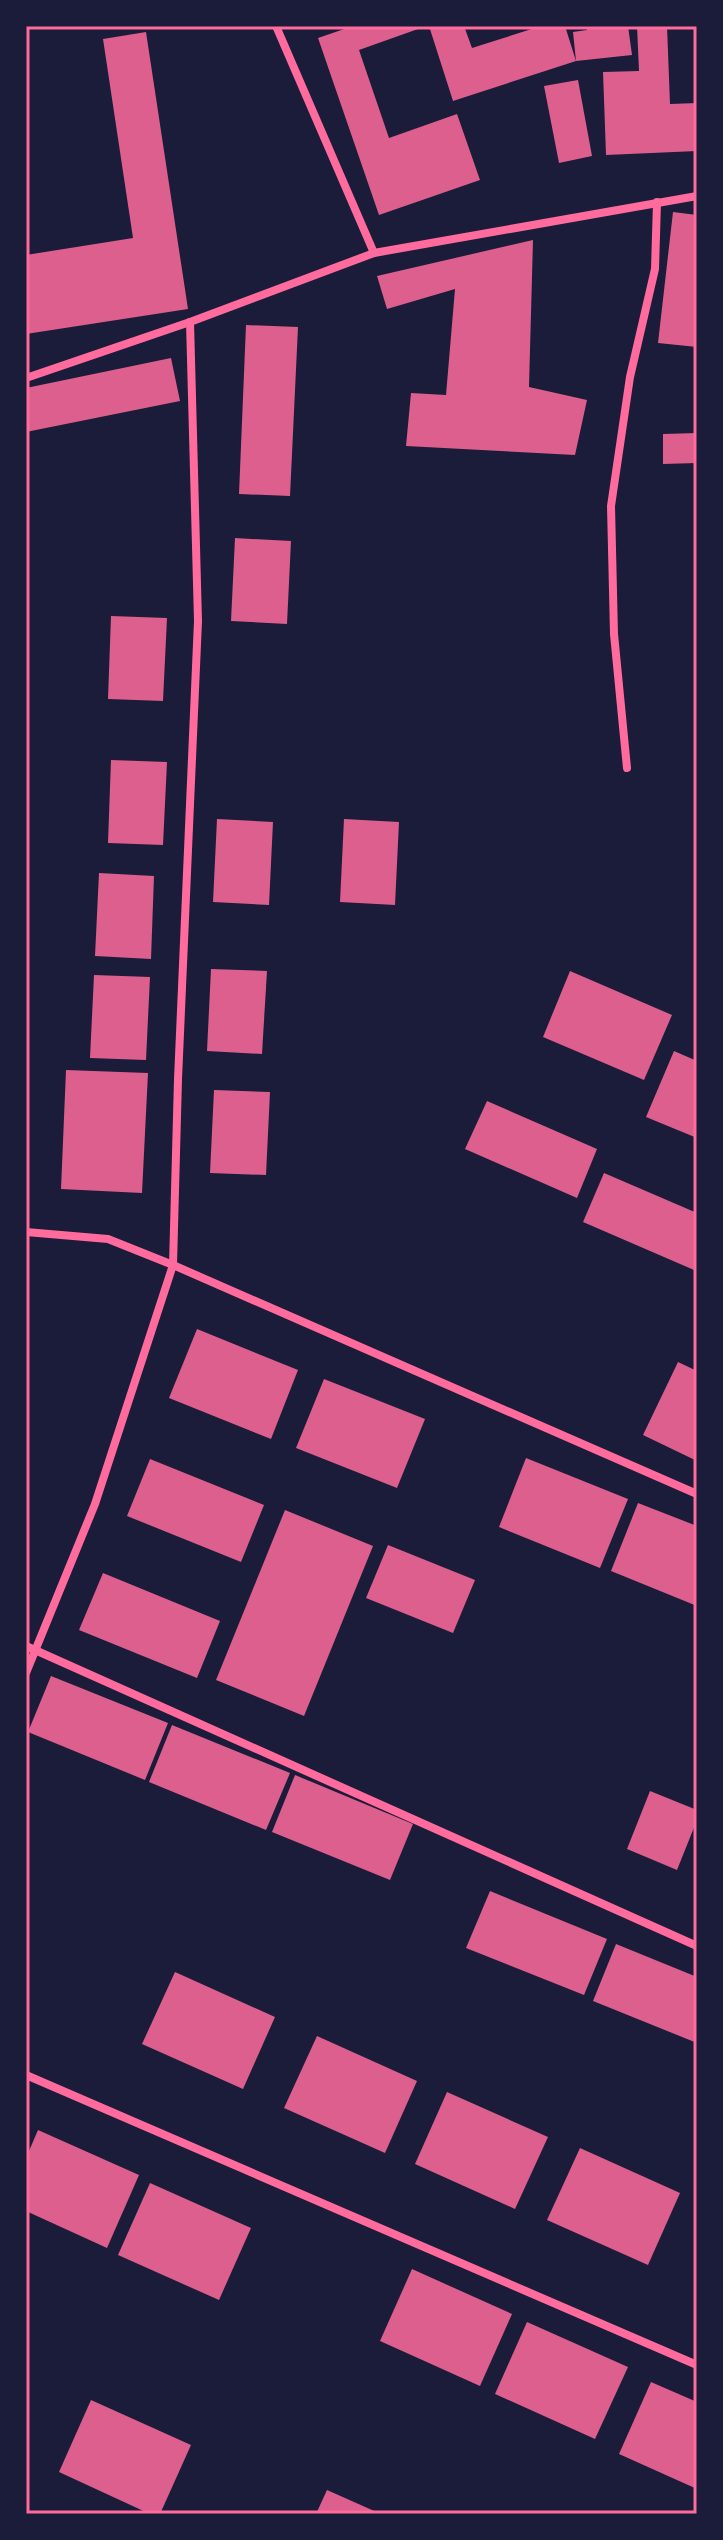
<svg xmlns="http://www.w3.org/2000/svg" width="723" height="2540" viewBox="0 0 723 2540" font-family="Mulish,sans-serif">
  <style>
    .building { fill: #dd5f8e }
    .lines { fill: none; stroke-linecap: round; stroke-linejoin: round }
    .minor { stroke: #ff6b9d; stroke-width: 8 }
    .neatline { fill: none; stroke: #ff6b9d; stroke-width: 3 }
  </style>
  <rect width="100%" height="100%" fill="#1b1b3a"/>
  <g class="building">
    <path d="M353,26h64l1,3 -59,21 30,88 68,-24 23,66 -101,35 -61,-177z"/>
    <path d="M429,26h35l8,22 69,-22h24l11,35 -123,40z"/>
    <path d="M587,26h41l4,29 -56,6 -3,-29 14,-2z"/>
    <path d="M637,26h30l3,78 27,-1v48l-91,4 -3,-83 36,-1z"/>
    <path d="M146,32l42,277 -162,25v-79l107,-17 -30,-199z"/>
    <path d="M578,80l14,76 -33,7 -15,-77z"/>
    <path d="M673,212l24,3v132l-39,-4z"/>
    <path d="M533,240l-4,147 58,13 -12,55 -169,-9 5,-53 35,2 9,-106 -68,20 -10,-33z"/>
    <path d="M246,325l52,2 -8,169 -51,-2z"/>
    <path d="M171,358l9,43 -154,31v-44z"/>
    <path d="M697,433v30l-34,1v-30z"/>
    <path d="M235,538l56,3 -4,83 -56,-3z"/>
    <path d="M111,616l56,2 -4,83 -55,-2z"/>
    <path d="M111,760l56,2 -4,83 -55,-2z"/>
    <path d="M217,819l56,3 -4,83 -56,-3z"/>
    <path d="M344,819l55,3 -4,83 -55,-3z"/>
    <path d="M99,873l55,3 -3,83 -56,-3z"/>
    <path d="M211,969l56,2 -5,83 -55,-3z"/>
    <path d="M570,971l102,44 -28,65 -101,-43z"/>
    <path d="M94,975l56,2 -4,83 -56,-2z"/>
    <path d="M674,1051l23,10v77l-51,-21z"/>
    <path d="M66,1070l82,3 -6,120 -81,-4z"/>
    <path d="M214,1090l56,2 -4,83 -56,-2z"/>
    <path d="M487,1101l110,48 -20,49 -112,-49z"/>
    <path d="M604,1173l93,40v50l-3,7 -111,-48z"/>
    <path d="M197,1329l101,41 -27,69 -102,-41z"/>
    <path d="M678,1362l19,9v90l-54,-26z"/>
    <path d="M324,1379l101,40 -28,69 -101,-40z"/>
    <path d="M526,1458l102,41 -28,69 -101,-41z"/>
    <path d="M150,1459l114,46 -23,57 -114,-46z"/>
    <path d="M638,1503l59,23v80l-86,-35z"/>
    <path d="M285,1510l88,36 -69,170 -88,-36z"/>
    <path d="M388,1545l87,35 -22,53 -87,-35z"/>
    <path d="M103,1573l117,48 -23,57 -118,-48z"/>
    <path d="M51,1676l117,47 -23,57 -117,-48z"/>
    <path d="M172,1725l118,48 -24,57 -117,-48z"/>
    <path d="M295,1775l118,49 -23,56 -118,-48z"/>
    <path d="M650,1791l47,19v10l-20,50 -50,-21z"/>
    <path d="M490,1891l117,48 -23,56 -118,-47z"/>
    <path d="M616,1944l81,33v66l-104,-42z"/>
    <path d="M175,1972l100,45 -32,72 -101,-45z"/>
    <path d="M317,2036l100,45 -32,72 -101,-45z"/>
    <path d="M447,2092l101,45 -33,72 -100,-45z"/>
    <path d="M38,2130l101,45 -32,73 -81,-37v-53z"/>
    <path d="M580,2148l100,45 -32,72 -101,-45z"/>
    <path d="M150,2183l101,45 -32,72 -101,-45z"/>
    <path d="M412,2269l100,45 -32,72 -100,-45z"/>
    <path d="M527,2322l101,45 -33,72 -100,-45z"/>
    <path d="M651,2382l46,20v87l-78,-35z"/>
    <path d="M91,2400l100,45 -31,69h-10l-91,-42z"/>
    <path d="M327,2490l54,24h-65z"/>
  </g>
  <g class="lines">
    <g class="minor">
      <path d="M276,26l98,227"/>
      <path d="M26,378l164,-56 184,-69 323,-57"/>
      <path d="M627,768l-13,-134 -3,-128 19,-129 25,-108 2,-67"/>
      <path d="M26,1232l82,7 65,26 524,229"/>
      <path d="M26,1646l671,300"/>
      <path d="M26,1673l69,-169 78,-239 5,-186 20,-458 -8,-299"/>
      <path d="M26,2075l671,290"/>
    </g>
  </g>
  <rect width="723" height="2540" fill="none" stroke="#1b1b3a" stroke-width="56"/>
  <rect x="28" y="28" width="667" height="2484" class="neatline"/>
</svg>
